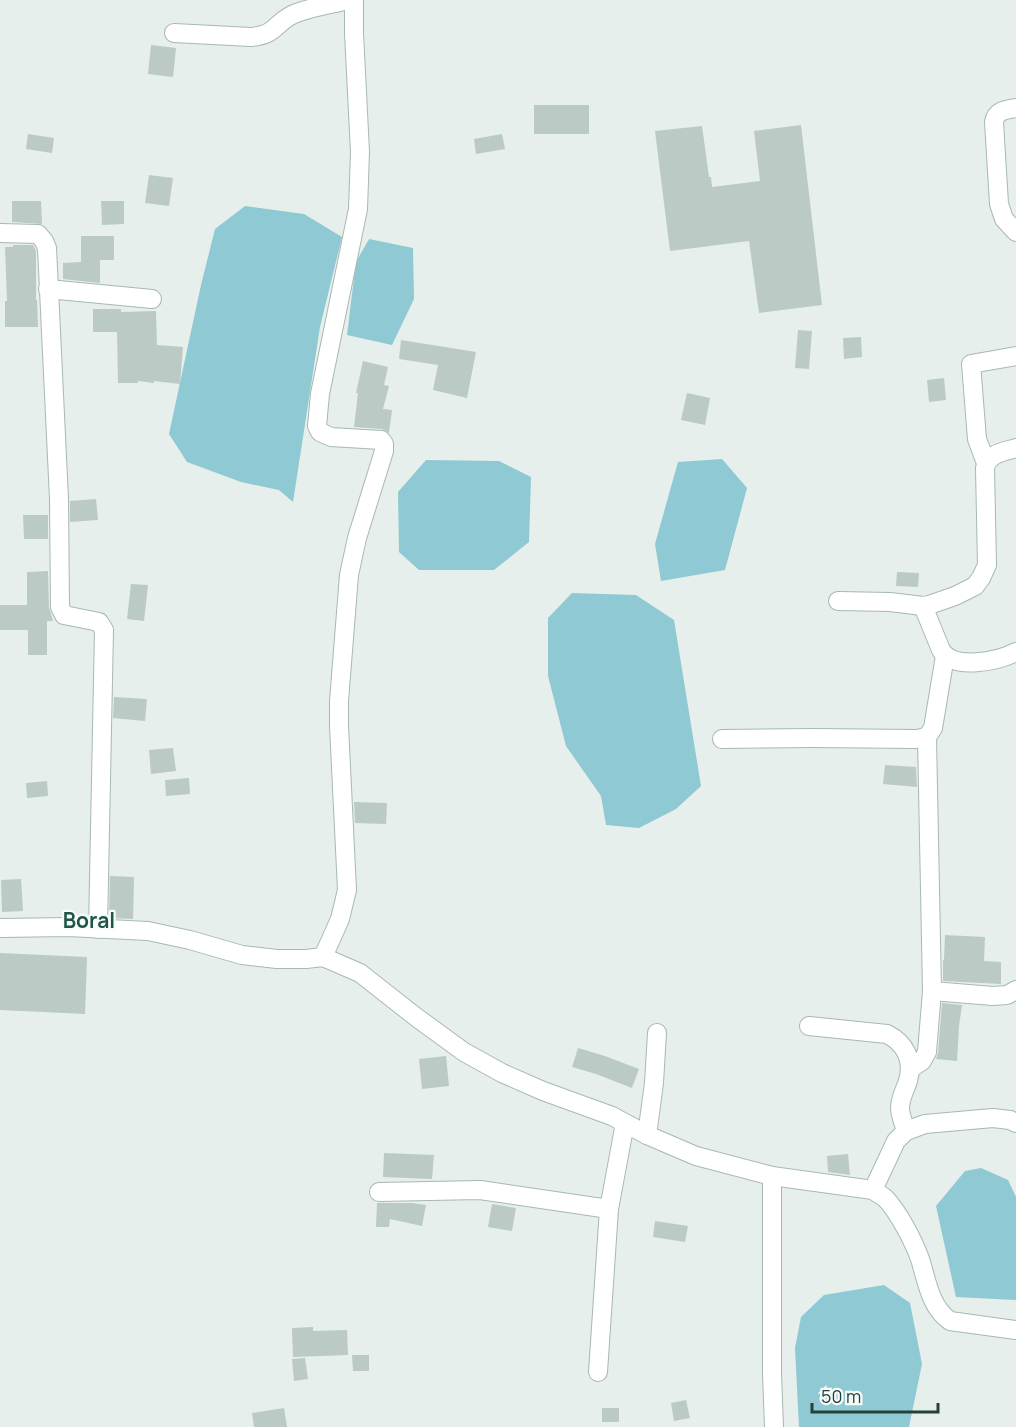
<svg xmlns="http://www.w3.org/2000/svg" width="1016" height="1427" viewBox="0 0 1016 1427" font-family="Manrope,sans-serif">
  <style>
    .water { fill: #8ec9d4 }
    .building { fill: #bbcac4 }
    .lines { fill: none; stroke-linecap: round; stroke-linejoin: round }
    .minor-casing { stroke: #a8b8b2; stroke-width: 20 }
    .minor { stroke: #fff; stroke-width: 18 }
    .labels { text-anchor: middle; dominant-baseline: central; stroke-width: 4.5; stroke-linejoin: round; paint-order: stroke }
    .district-label { font-size: 21px; font-weight: bold; fill: #1f5548; stroke: #f7fbf9 }
  </style>
  <rect width="100%" height="100%" fill="#e6efeb"/>
  <g class="water">
    <path d="M245,206l59,8 38,23 -22,90 -27,175 -14,-12 -38,-8 -54,-20 -18,-28 32,-149 14,-56z"/>
    <path d="M369,239l44,9 1,51 -22,46 -45,-10 9,-73z"/>
    <path d="M722,459l25,29 -22,82 -64,11 -6,-37 23,-82z"/>
    <path d="M426,460l73,1 32,16 -2,65 -35,28h-75l-20,-18 -1,-60z"/>
    <path d="M572,593l64,2 38,25 27,166 -25,23 -37,19 -33,-3 -5,-29 -35,-50 -18,-70v-58z"/>
    <path d="M981,1168l27,12 8,17v103l-60,-3 -20,-91 29,-35z"/>
    <path d="M884,1285l26,18 12,61 -13,63h-110l-4,-79 6,-31 23,-22z"/>
  </g>
  <g class="building">
    <path d="M151,45l25,3 -3,29 -25,-3z"/>
    <rect x="534" y="105" width="55" height="29"/>
    <path d="M801,125l21,180 -63,8 -10,-72 -79,10 -15,-120 47,-5 7,51h2l1,10 48,-6 -6,-50z"/>
    <path d="M28,134l26,4 -2,15 -26,-4z"/>
    <path d="M502,134l3,15 -29,5 -2,-15z"/>
    <path d="M149,175l24,3 -4,28 -24,-3z"/>
    <path d="M12,201h29l1,23 -30,-2z"/>
    <path d="M101,201h23v23l-22,1z"/>
    <path d="M81,236h33v24h-14v23l-37,-4v-16l18,-1z"/>
    <path d="M13,245h20l3,6v49h1l1,27h-33v-26h2l-2,-54h8z"/>
    <path d="M93,309h28v3l35,-1 1,34 26,2 -3,37 -26,-3v2l-16,-2v2h-20l-1,-51h-24z"/>
    <path d="M798,330l14,1 -3,38 -14,-1z"/>
    <path d="M861,337l1,20 -18,2 -1,-21z"/>
    <path d="M401,340l75,12 -9,46 -34,-8 5,-25 -39,-6z"/>
    <path d="M363,361l25,6 -4,18 5,1 -6,23 9,1 -3,23 -7,-4 -28,-2 4,-34h-2z"/>
    <path d="M944,378l2,22 -17,2 -2,-22z"/>
    <path d="M687,393l23,5 -5,27 -24,-5z"/>
    <path d="M96,499l2,21 -28,2v-21z"/>
    <path d="M23,515h25v24h-24z"/>
    <path d="M48,571l1,36 4,14h-6v34h-19v-25h-28v-25h27v-33z"/>
    <path d="M897,572l22,1 -1,14 -22,-1z"/>
    <path d="M131,584l17,1 -4,36 -17,-2z"/>
    <path d="M114,697l33,2 -2,22 -32,-3z"/>
    <path d="M173,748l3,23 -25,3 -2,-24z"/>
    <path d="M885,765l31,2 1,20 -34,-3z"/>
    <path d="M189,778l1,16 -24,2 -1,-16z"/>
    <path d="M47,781l1,15 -21,2 -1,-15z"/>
    <path d="M354,802l33,1 -1,21 -31,-1z"/>
    <path d="M110,876l24,1 -1,42 -24,-1z"/>
    <path d="M21,879l2,32 -21,1 -1,-32z"/>
    <path d="M945,935l40,2 -1,24 17,1v22l-58,-3v-21h1z"/>
    <path d="M0,953l87,4 -2,57 -85,-4z"/>
    <path d="M942,1003l20,2 -3,21 -2,35 -21,-2 2,-6z"/>
    <path d="M578,1048l27,8 34,13 -7,19 -36,-14 -24,-7z"/>
    <path d="M446,1056l3,30 -27,3 -3,-30z"/>
    <path d="M384,1153l50,2 -2,24 -49,-2z"/>
    <path d="M848,1154l2,21 -22,-3 -1,-16z"/>
    <path d="M377,1203h35l14,2 -4,21 -32,-7 -1,8h-13z"/>
    <path d="M492,1204l24,4 -4,23 -24,-4z"/>
    <path d="M655,1221l33,5 -3,16 -32,-5z"/>
    <path d="M313,1327v4l34,-1 1,25 -55,2 -1,-29z"/>
    <path d="M352,1355h17v16h-16z"/>
    <path d="M305,1358l3,21 -14,2 -2,-22z"/>
    <path d="M686,1400l4,18 -16,3 -3,-18z"/>
    <path d="M284,1408l3,19h-33l-2,-14z"/>
    <rect x="602" y="1408" width="17" height="14"/>
  </g>
  <g class="lines">
    <defs>
      <g id="minor">
        <path d="M174,33l77,4c25,-2 23,-13 41,-22 14,-7 41,-11 56,-15"/>
        <path d="M1016,108c-10,2 -20,2 -22,14l5,82 5,15 12,13"/>
        <path d="M0,233l38,1 6,7 3,7 12,251 1,108 4,8 35,7 5,8 -6,299"/>
        <path d="M48,289l104,10"/>
        <path d="M986,463l-9,-24 -6,-75 45,-8"/>
        <path d="M838,601l52,1 33,4 6,-1 26,-9 20,-10 6,-8 6,-13 -2,-97c4,-15 18,-16 31,-20"/>
        <path d="M923,606l18,44c12,21 57,11 75,2"/>
        <path d="M722,739l92,-1 102,1 11,-2 6,-9 12,-72"/>
        <path d="M0,928l68,-1 80,4 42,9 52,15 35,4h29l17,-2 37,16 56,44 48,35 38,21 41,18 69,25 35,19 49,21 76,20 101,14c4,3 8,5 12,8 13,13 29,44 35,61 7,22 10,48 30,62l66,9"/>
        <path d="M323,957l17,-38 7,-29 -8,-164v-25l10,-126 8,-37 27,-87v-7l-3,-4 -50,-3 -11,-5 -3,-6 3,-32 38,-185 2,-57 -6,-119v-33"/>
        <path d="M932,991l61,5 14,-1 9,-5"/>
        <path d="M809,1026l78,8c18,9 27,26 21,47 -3,9 -8,17 -8,27 0,7 4,16 6,23"/>
        <path d="M910,1069l12,-8 5,-9 5,-61 -5,-254"/>
        <path d="M647,1135l7,-52 3,-50"/>
        <path d="M772,1176v198l2,53"/>
        <path d="M873,1190l23,-49 10,-10 19,-7 68,-6 17,2 6,3"/>
        <path d="M379,1192l101,-2 129,19"/>
        <path d="M598,1372l11,-163 16,-86"/>
      </g>
    </defs>
    <use href="#minor" class="minor-casing"/>
    <use href="#minor" class="minor"/>
  </g>
  <g class="labels">
    <g class="district-label">
      <text x="89" y="920">Boral</text>
    </g>
  </g>
  <path d="M812 1403v9h126v-9" fill="none" stroke="#24423a" stroke-width="3"/>
  <text x="821" y="1403" font-size="18" fill="#24423a" stroke="#f7fbf9" stroke-width="4.5" paint-order="stroke">50 m</text>
</svg>
